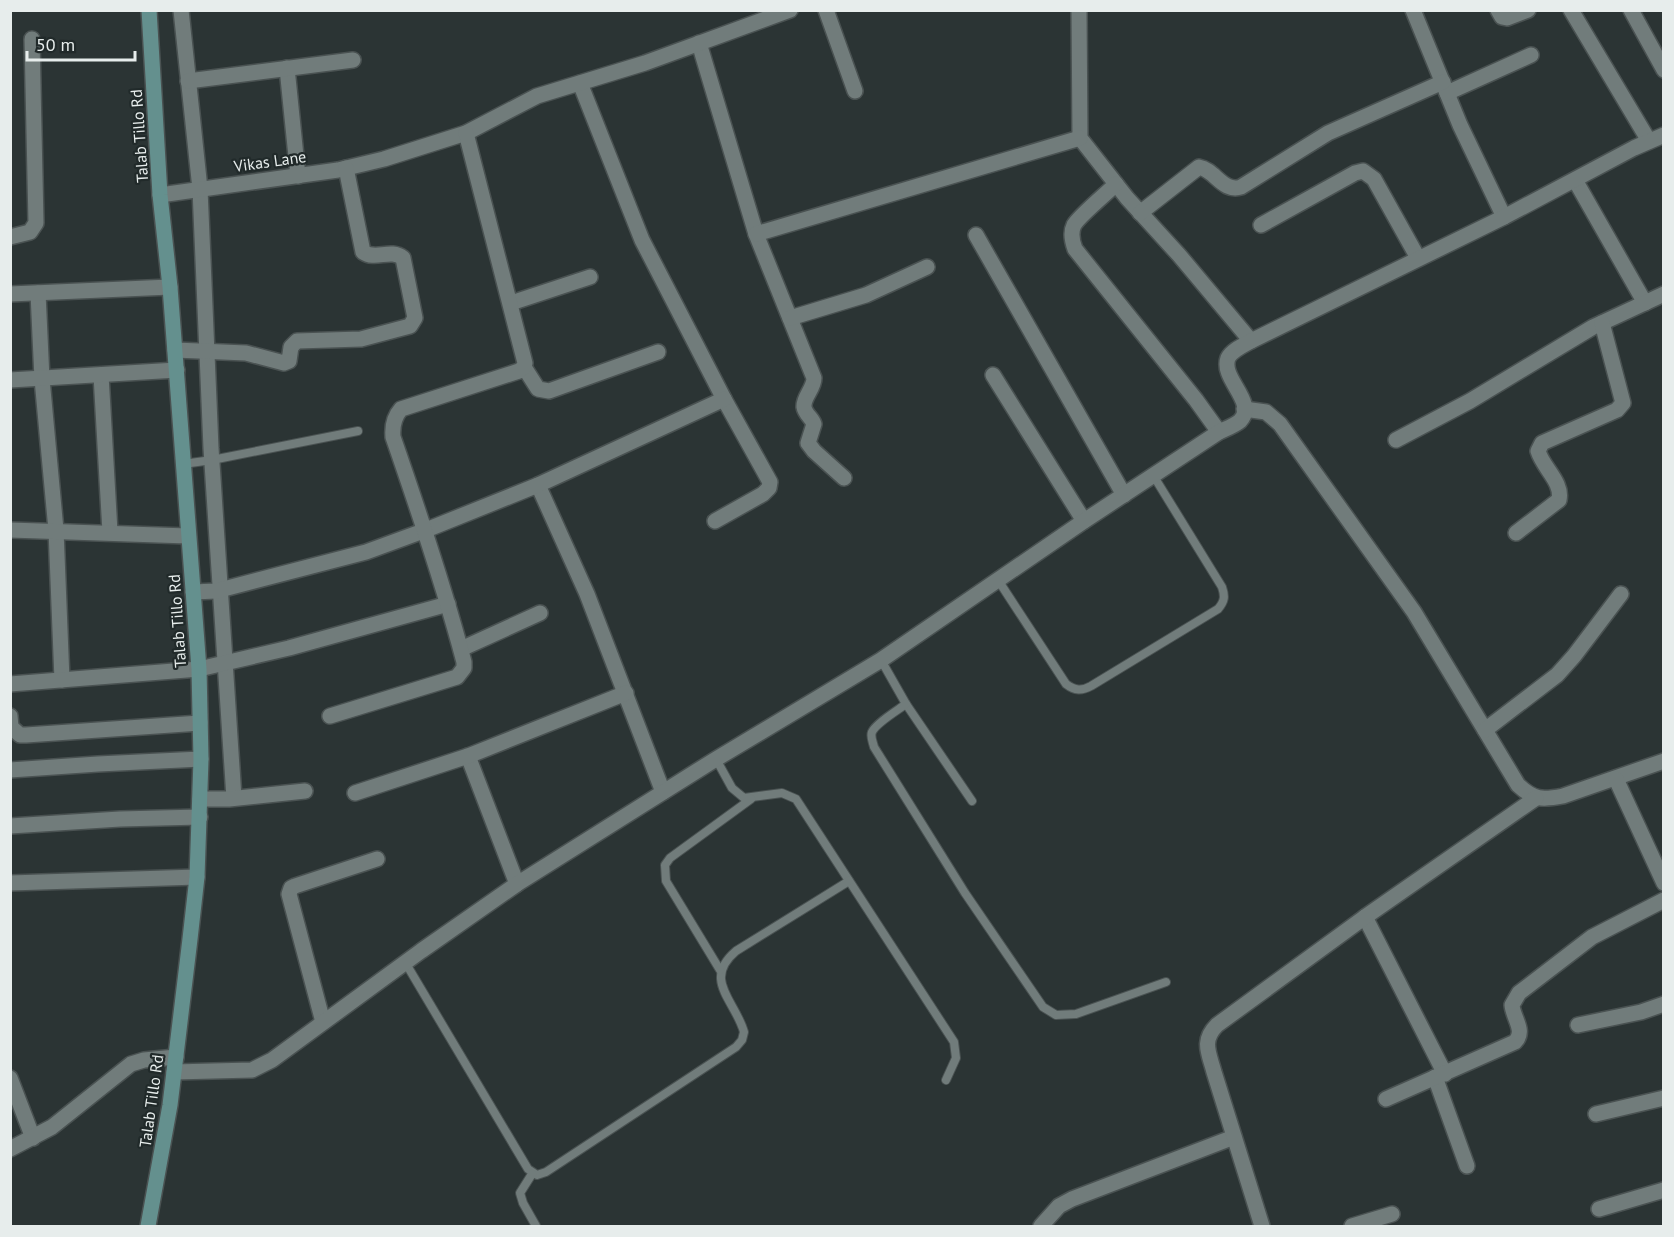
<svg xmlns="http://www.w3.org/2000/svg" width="1674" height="1237" viewBox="0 0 1674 1237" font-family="'PT Sans',sans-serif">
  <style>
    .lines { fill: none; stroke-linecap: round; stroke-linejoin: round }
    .service-casing { stroke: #4a5252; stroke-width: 10 }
    .minor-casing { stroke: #4a5252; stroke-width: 18 }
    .secondary-casing { stroke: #4a5252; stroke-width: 18 }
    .service { stroke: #717c7b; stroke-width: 8 }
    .minor { stroke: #717c7b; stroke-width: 15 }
    .secondary { stroke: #64908e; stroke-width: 15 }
    .labels { text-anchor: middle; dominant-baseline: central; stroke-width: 4.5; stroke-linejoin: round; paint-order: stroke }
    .street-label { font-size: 16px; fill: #e7edec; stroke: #212a2a }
  </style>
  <rect width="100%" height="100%" fill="#2b3434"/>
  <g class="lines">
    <defs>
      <g id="service">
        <path d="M183,464l29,-4 146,-29"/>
        <path d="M998,580l68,104c9,7 16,7 25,2l127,-77c7,-8 7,-13 4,-22l-69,-112"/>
        <path d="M881,660l25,44 66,97"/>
        <path d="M906,704c-8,6 -30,19 -34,28 -2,5 1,10 2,15l91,146 78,114 13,8 20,-1 90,-32"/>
        <path d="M716,759l16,29 12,10 38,-5 14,6 158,243 2,16 -10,22"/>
        <path d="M405,962l123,207 9,6 9,-3 190,-125 6,-7 2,-8c-9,-32 -42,-52 -8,-81l113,-70"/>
        <path d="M720,970l-54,-89 -1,-16 5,-7 81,-59"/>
        <path d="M532,1174l-12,19 3,10 13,23"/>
      </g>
      <g id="minor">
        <path d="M181,10l19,179 11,259 23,350"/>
        <path d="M826,10l29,81"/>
        <path d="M1079,10l1,128 47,60 52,57 72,86"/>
        <path d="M1413,10l47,115 44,92"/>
        <path d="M1498,10l4,7 5,1 21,-8"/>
        <path d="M1571,10l78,131"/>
        <path d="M1631,10l33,60"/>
        <path d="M699,43l57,191 58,144c0,11 -11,19 -10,29 1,7 8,11 10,17l-6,19 6,8 30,27"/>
        <path d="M287,68l11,108"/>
        <path d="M188,81l165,-21"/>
        <path d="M580,83l62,157 82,159 46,83 -1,6 -6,6 -48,27"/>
        <path d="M1447,93l84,-38"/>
        <path d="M1575,180l70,123"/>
        <path d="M1116,184c-9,9 -37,32 -42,41 -4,8 -2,16 1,24l121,151 23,32"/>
        <path d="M160,195l178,-25 46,-11 82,-26 71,-37 108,-33 145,-53"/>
        <path d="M1140,213l59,-46c16,3 24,26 42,20l87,-54 115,-51"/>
        <path d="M1261,225l94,-52 8,-2 11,8 44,79"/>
        <path d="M756,234l324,-96"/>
        <path d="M976,235l148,260"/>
        <path d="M10,237l20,-5 6,-9 -4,-184"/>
        <path d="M38,293l4,86 14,151 6,150"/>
        <path d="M10,294l160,-7"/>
        <path d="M511,303l79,-26"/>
        <path d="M790,318l76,-23 61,-28"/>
        <path d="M175,350l71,3 38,10 5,-2 2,-14 6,-6 64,-2 49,-13 5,-8 -12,-60c-13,-10 -27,3 -40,-6l-17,-84"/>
        <path d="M524,367l14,22 11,2 109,-39"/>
        <path d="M101,375l9,157"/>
        <path d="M993,375l91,146"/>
        <path d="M10,380l167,-10"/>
        <path d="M1244,409l22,3 14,12 134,188 104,173c16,15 24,15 45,11l101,-35"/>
        <path d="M1396,440l74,-39 123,-74 71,-33"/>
        <path d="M538,485l49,109 76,198"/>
        <path d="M10,530l178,6"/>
        <path d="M1516,533l43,-33c4,-18 -16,-32 -21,-49l4,-8 75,-33 6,-7 -21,-80"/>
        <path d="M193,592l23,-1 150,-39 60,-22 112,-45 186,-86"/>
        <path d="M461,649l79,-36"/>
        <path d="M10,684l189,-15 90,-21 159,-44"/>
        <path d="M10,716l1,11 9,8h6l174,-12"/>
        <path d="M330,716l127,-39 7,-9v-6c-20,-76 -45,-150 -71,-225 -1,-11 1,-20 8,-28l118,-38 5,-4 1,-4 -59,-230"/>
        <path d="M1485,730l72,-55 17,-19 47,-62"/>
        <path d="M468,756l49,128"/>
        <path d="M10,770l88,-6 103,-5"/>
        <path d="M1616,779l48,104"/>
        <path d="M355,793l113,-37 158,-63"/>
        <path d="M200,799h29l76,-8"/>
        <path d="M10,826l110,-7 80,-2"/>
        <path d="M10,883l187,-6"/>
        <path d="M1365,917l80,157"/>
        <path d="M323,1022l-34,-128 2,-6 4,-2 82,-27"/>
        <path d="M1578,1025l63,-13 23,-8"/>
        <path d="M174,1072l78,-2 20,-10 149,-109 96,-67 199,-125 165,-99 203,-139 135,-89c6,-3 15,-6 21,-11 18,-19 -20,-42 -12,-63 4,-8 16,-13 23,-17l253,-124 130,-69 30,-13"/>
        <path d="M1435,1077l32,89"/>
        <path d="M10,1078l23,60"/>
        <path d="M1386,1099l129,-57c11,-11 -2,-24 -3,-37l7,-12 73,-56 72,-37"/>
        <path d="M1596,1114l68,-16"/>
        <path d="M10,1149l42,-22 79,-63 13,-4 32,-3"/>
        <path d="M1599,1209l65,-19"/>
        <path d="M1041,1226l18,-20 13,-7 162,-62"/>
        <path d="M1262,1226l-48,-154c-5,-19 -13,-31 3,-47l148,-108 171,-119"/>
        <path d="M1352,1226l40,-12"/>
      </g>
      <path id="secondary" d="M148,1226l22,-121 20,-166 7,-62 4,-118 -2,-90 -29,-382 -10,-92 -11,-185"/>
    </defs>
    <use href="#service" class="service-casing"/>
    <use href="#minor" class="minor-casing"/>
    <use href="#secondary" class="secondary-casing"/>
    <use href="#service" class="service"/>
    <use href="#minor" class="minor"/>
    <use href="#secondary" class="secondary"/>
  </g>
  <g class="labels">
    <g class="street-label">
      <text transform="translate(139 136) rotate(-94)">Talab Tillo Rd</text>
      <text transform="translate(270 161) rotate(-8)">Vikas Lane</text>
      <text transform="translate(177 621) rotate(-94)">Talab Tillo Rd</text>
      <text transform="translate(151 1101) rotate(-82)">Talab Tillo Rd</text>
    </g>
  </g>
  <rect width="1674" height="1237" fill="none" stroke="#e7edec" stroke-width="24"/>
  <path d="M27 51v9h108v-9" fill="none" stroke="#e7edec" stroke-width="3"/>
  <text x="36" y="51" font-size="18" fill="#e7edec" stroke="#212a2a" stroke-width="4.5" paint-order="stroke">50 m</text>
</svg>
